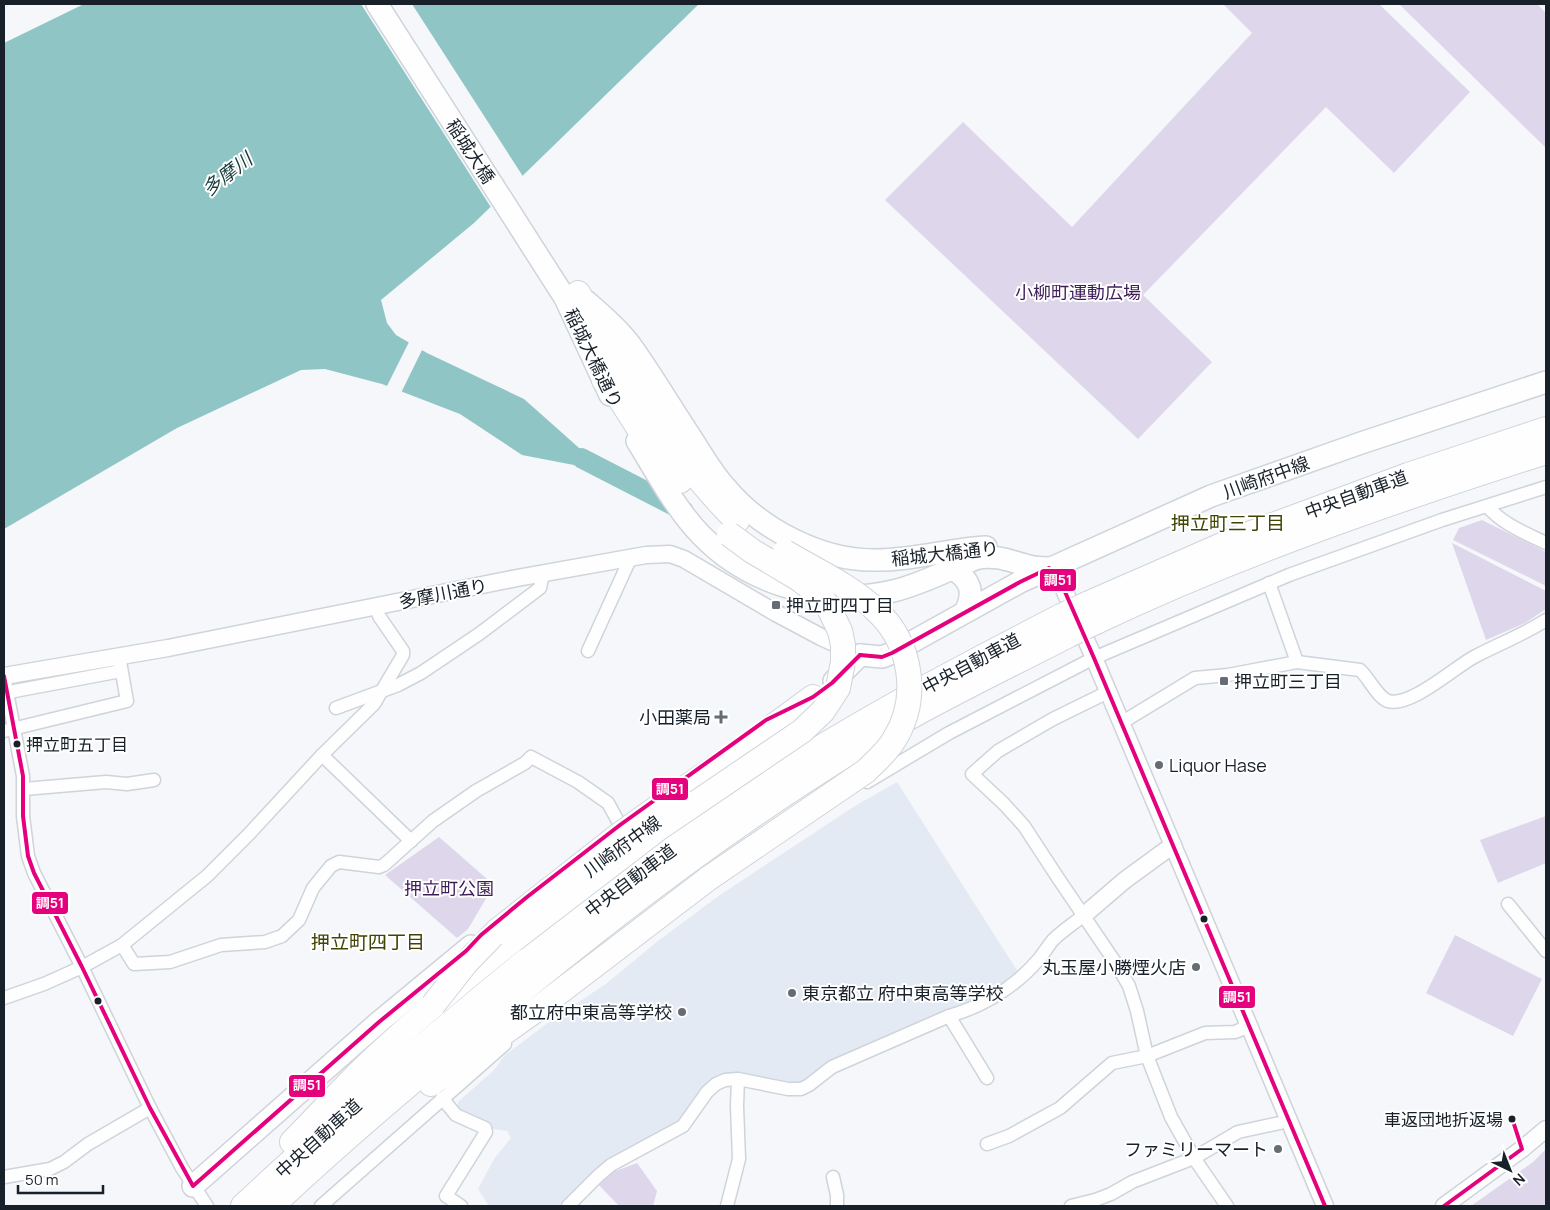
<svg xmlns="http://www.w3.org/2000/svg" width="1550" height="1210" viewBox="0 0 1550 1210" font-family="Manrope,'Noto Sans JP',sans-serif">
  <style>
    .built { fill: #e3eaf3 }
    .green { fill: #ded7ec }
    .water { fill: #90c5c5 }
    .pier { fill: #f5f7fa }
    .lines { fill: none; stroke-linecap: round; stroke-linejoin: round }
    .river { stroke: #90c5c5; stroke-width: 20 }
    .minor-casing { stroke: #ced4da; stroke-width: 15 }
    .tertiary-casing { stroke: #ced4da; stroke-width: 19 }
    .primary-casing { stroke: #ced4da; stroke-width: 24 }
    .motorway-casing { stroke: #ced4da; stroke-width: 26 }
    .minor { stroke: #fefefe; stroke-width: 12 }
    .tertiary { stroke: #fefefe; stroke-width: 16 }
    .primary { stroke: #fefefe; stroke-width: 21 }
    .motorway { stroke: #fefefe; stroke-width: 24 }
    .motorway-bridge-casing { stroke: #ced4da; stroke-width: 26; stroke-linecap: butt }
    .motorway-bridge { stroke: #fefefe; stroke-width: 24 }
    .bus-1-casing { stroke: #fff; stroke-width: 8 }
    .bus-1 { stroke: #e5007d; stroke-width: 4 }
    .poi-dot { fill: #656c73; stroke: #fff; stroke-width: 2 }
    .bus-dot { fill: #18212a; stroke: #fff; stroke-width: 2 }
    .labels { text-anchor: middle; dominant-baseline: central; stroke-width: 4; stroke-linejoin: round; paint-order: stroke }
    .bus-label { font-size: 17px; fill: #18212a; stroke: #fff; text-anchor: start }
    .street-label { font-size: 18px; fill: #18212a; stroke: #fff }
    .park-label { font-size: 18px; fill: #3c1d58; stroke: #fff }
    .poi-label { font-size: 18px; fill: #18212a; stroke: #fff; text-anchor: start }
    .water-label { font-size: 19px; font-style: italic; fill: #143939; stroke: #fff }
    .neighbourhood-label { font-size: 19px; fill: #414403; stroke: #fff }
    .line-badge { stroke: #fff; stroke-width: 2 }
    .badge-label { font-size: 14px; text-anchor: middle; font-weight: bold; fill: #fff }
  </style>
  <rect width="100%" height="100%" fill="#f5f7fa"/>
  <path class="built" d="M897,782l121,190 -37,28 -150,60 -21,19 -14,6 -69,-9 -43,43 -99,63 -26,24h-70l-11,-17 16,-30 17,-21 -4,-7 -14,-2 -15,-12 -20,-4v-11l36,-32 10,-14 41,-31 62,-42 51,-42 62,-46 135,-89z"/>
  <g class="green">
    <path d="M1223,4h156l91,88 -76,81 -68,-66 -183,188 69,67 -74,77 -253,-239 78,-78 109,105 180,-194z"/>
    <path d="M1399,4h138l9,9v135z"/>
    <path d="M1482,520l64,32v34l-93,-46 6,-12z"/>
    <path d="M1452,543l94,48v18l-21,14 -39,17z"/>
    <path d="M1546,816v47l-48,20 -18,-43z"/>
    <path d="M439,837l55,48 -26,44 -11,9 -72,-63z"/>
    <path d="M1455,935l87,44 -29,57 -87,-43z"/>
    <path d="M1546,1149v57h-75l62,-44z"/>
    <path d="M637,1163l20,28 -4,15h-34l-20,-21 14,-13z"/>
  </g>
  <path class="water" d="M84,4h615l-225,219 -93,77 6,23 9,12 31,18 97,46 81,72 -83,-16 -62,-41 -78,-30 -57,-15 -24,1 -124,58 -173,101v-486z"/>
  <g class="pier">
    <path d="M361,4h51l112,174 -32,31z"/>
    <path d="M410,340l13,8 -22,45 -15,-5z"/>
  </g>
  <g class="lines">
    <path class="river" d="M581,458l103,53"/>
    <defs>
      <g id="minor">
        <path d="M1487,506c15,18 38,27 59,37"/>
        <path d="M1269,583l28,79"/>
        <path d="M588,651l43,-94"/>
        <path d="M4,676l19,100v40l5,40 6,17 48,94 68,141 32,60 25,38"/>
        <path d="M1108,692l-55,27 -55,32 -26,23 32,30 20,22 34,52 59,87 12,21 8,25 10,45 24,61 23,41 33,48"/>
        <path d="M4,693l117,-22"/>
        <path d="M336,708l62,-23 23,-12 58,-39 61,-46 3,-14"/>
        <path d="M1121,723l74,-45 33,-3 69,-13 63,8c9,8 17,27 28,31 22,7 67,-34 86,-44 24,-13 49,-22 72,-37"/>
        <path d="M4,731l123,-30 -8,-45"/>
        <path d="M322,755l89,86"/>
        <path d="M867,782l82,-49 145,-75 195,-83 153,-55 104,-33"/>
        <path d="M24,789l82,-7 21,2 27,-4"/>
        <path d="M1508,904l38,47"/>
        <path d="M122,945l12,19 36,-2 51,-17 44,-3 17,-6 17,-16 14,-32 18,-22 8,-4 40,5 5,-2 49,-44 43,-30 49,-28 6,-6 47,25 30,21 12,22"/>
        <path d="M4,998l40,-14 38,-17 40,-22 85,-69 42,-42 73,-79 52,-51 29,-49v-4l-24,-35 -3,-10"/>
        <path d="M949,1016l38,62"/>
        <path d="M442,1098l14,17 29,13 1,4 -40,64 15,10"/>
        <path d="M987,1144l22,-8 51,-28 52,-45 35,-7 58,-23 30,-1 7,-3 6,-7"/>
        <path d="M4,1177l46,-8 14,-7 24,-18 62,-36"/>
        <path d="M833,1177l4,18v11"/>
        <path d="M321,1206l184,-162"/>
        <path d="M568,1206l30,-30 13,-11 72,-39 24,-34 9,-8 9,-4 13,-1 50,10h13l8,-4 23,-18 117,-51c35,-10 67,-30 90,-57 5,-6 9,-13 14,-19 9,-9 20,-16 30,-24"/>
        <path d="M727,1206l12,-47 -2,-53 1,-27"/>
        <path d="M1071,1206l24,-6 16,-6 21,-12 62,-24 44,-26 51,-11"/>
      </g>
      <g id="tertiary">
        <path d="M1049,568l13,17 32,73 231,548"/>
        <path d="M4,676l164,-28 349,-70 129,-23 24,-1 14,5 92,54 45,24 30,14"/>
        <path d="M1083,916l42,-36 48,-35"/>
        <path d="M1444,1206l78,-57 24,-20"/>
      </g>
      <g id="primary">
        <path d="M377,4l188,294 45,97"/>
        <path d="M586,301c17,15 35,30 48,49 21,30 40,62 60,92 10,16 20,33 33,47 34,40 93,71 146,71 38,1 75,-11 113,-13"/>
        <path d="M637,441c19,31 38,67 64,94 48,50 124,72 192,56 30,-7 56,-22 85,-33 21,-3 31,3 51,8 6,2 13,2 20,2"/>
        <path d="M952,568c19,12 23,24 13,44"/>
        <path d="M860,655l22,2 10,-4 128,-71 191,-86 150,-53 185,-61"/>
        <path d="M834,681l26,-26"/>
        <path d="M193,1186l186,-164 92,-76"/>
      </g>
      <g id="motorway">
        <path d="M578,293c45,79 94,164 159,228"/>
        <path d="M604,380l16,19 23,36 37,46"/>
        <path d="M1087,604l151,-66 170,-63 138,-46"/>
        <path d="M1096,622c145,-69 297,-121 450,-170"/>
        <path d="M669,799l66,-45 78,-57"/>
        <path d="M431,1084l105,-74 173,-132"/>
        <path d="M292,1142c25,-25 49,-52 74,-76 47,-45 97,-86 147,-126"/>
        <path d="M243,1206c95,-89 195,-174 296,-256 82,-65 166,-130 255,-186 86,-54 176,-101 267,-148"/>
        <path d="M272,1206c68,-64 140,-125 213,-185 128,-106 260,-208 404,-292 58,-34 120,-63 180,-94"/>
      </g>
    </defs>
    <use href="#minor" class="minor-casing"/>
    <use href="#tertiary" class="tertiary-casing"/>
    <use href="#primary" class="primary-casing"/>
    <use href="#motorway" class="motorway-casing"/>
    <use href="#minor" class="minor"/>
    <use href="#tertiary" class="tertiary"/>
    <use href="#primary" class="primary"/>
    <use href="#motorway" class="motorway"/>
    <defs>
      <g id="motorway-bridge">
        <path d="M1061,616l26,-12"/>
        <path d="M1069,635l27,-13"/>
        <path d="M709,878l157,-107c10,-10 21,-19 28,-31 26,-41 18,-96 -17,-129 -26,-25 -62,-41 -92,-59"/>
        <path d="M513,940l146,-112 143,-97 21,-20 15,-23 5,-26v-17l-3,-14 -12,-25 -10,-12 -19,-15 -47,-28 -23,-17"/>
        <path d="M433,1005l33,-42 31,-32 122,-96 50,-36"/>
      </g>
    </defs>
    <use href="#motorway-bridge" class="motorway-bridge-casing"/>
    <use href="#motorway-bridge" class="motorway-bridge"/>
    <defs>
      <g id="bus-1">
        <path d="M860,655l22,2 10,-4 128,-71 29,-14 13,17 32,73 231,548"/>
        <path d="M4,676l19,100v40l5,40 6,17 48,94 68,141 43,78 186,-164 87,-71 15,-16 46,-38 93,-72 146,-105 47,-23 19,-14 28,-28"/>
        <path d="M1444,1206l78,-57 -10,-31"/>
      </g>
    </defs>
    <use href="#bus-1" class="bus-1-casing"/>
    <use href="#bus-1" class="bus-1"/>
  </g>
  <g class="poi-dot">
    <rect x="771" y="600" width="10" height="10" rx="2.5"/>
    <rect x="1219" y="676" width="10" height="10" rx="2.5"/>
    <path d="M718.5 709.5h5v5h5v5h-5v5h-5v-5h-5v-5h5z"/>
    <circle cx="1159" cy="765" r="5"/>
    <circle cx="1196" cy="967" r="5"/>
    <circle cx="792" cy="993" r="5"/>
    <circle cx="682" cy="1012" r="5"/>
    <circle cx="1278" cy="1149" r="5"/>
  </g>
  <g class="bus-dot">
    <circle cx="17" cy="744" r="4.5"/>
    <circle cx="1204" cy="919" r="4.5"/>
    <circle cx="98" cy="1001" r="4.5"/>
    <circle cx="1512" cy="1119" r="4.5"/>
  </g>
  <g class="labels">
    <g class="bus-label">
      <text x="26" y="744">押立町五丁目</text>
      <text x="1503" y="1119" text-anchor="end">車返団地折返場</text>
    </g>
    <g class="street-label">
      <text transform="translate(471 151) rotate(57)">稲城大橋</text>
      <text transform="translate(594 358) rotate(64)">稲城大橋通り</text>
      <text transform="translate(1266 477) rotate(-20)">川崎府中線</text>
      <text transform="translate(1356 494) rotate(-20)">中央自動車道</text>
      <text transform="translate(945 553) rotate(-6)">稲城大橋通り</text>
      <text transform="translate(443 593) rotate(-11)">多摩川通り</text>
      <text transform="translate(971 663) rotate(-28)">中央自動車道</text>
      <text transform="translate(622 846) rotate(-36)">川崎府中線</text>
      <text transform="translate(630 880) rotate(-37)">中央自動車道</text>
      <text transform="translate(318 1138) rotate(-42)">中央自動車道</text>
    </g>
    <g class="park-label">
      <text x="1078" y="292">小柳町運動広場</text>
      <text x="449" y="888">押立町公園</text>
    </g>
    <g class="poi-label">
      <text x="786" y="605">押立町四丁目</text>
      <text x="1234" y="681">押立町三丁目</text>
      <text x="711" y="717" text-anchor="end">小田薬局</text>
      <text x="1169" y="765">Liquor Hase</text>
      <text x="1186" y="967" text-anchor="end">丸玉屋小勝煙火店</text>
      <text x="802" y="993">東京都立 府中東高等学校</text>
      <text x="672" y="1012" text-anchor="end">都立府中東高等学校</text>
      <text x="1268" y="1149" text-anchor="end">ファミリーマート</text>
    </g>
    <g class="water-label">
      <text transform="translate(227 174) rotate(-38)">多摩川</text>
    </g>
    <g class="neighbourhood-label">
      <text x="1228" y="523">押立町三丁目</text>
      <text x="368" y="942">押立町四丁目</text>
    </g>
  </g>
  <g class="line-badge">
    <rect x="1039" y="568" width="38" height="24" rx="5" fill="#e5007d"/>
    <rect x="651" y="777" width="38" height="24" rx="5" fill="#e5007d"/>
    <rect x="31" y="891" width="38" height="24" rx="5" fill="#e5007d"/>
    <rect x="1218" y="985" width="38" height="24" rx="5" fill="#e5007d"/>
    <rect x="288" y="1074" width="38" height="24" rx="5" fill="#e5007d"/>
  </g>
  <g class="badge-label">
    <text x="1058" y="585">調51</text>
    <text x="670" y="794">調51</text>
    <text x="50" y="908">調51</text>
    <text x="1237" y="1002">調51</text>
    <text x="307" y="1090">調51</text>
  </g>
  <rect width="1550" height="1210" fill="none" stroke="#18212a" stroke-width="10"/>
  <g transform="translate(1510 1170) rotate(137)" stroke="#ffffff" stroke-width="4" paint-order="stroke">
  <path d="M0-4L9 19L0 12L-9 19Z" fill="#18212a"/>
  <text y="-8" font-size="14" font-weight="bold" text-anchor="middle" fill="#18212a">N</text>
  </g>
  <path d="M18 1185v8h85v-8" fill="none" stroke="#18212a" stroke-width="2.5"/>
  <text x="25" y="1185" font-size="15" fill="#18212a" stroke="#ffffff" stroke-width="4" paint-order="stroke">50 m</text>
</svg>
